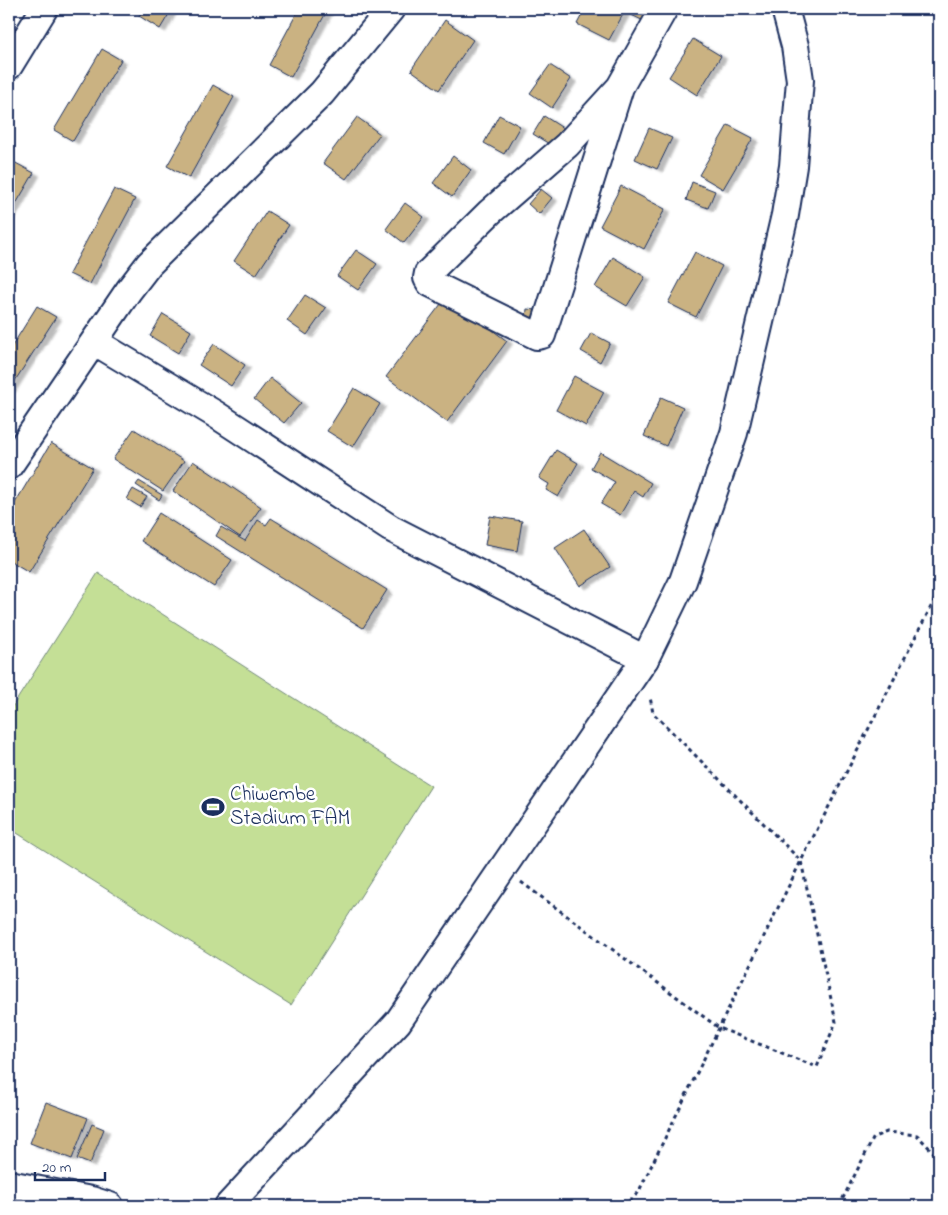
<svg xmlns="http://www.w3.org/2000/svg" width="948" height="1215" viewBox="0 0 948 1215" font-family="'Indie Flower',sans-serif">
  <style>
    .green { fill: #c4df96; stroke: #70877a }
    .building { fill: #cab282; stroke: #1b2f5e; filter: url(#shadow) }
    .lines { fill: none; stroke-linecap: round; stroke-linejoin: round }
    .minor-casing { stroke: #1b2f5e; stroke-width: 30 }
    .path { stroke: #1b2f5e; stroke-width: 3; stroke-dasharray: 4 4; stroke-linecap: butt }
    .minor { stroke: #fff; stroke-width: 26 }
    .labels { text-anchor: middle; dominant-baseline: central; stroke-width: 5; stroke-linejoin: round; paint-order: stroke }
    .poi-label { font-size: 21px; fill: #1b2f5e; stroke: #fff; text-anchor: start }
  </style>
  <defs>
    <filter id="shadow"><feDropShadow dx="5.5" dy="3" stdDeviation="1" flood-color="#0004"/></filter>
  </defs>
  <rect width="100%" height="100%" fill="#fff"/>
  <filter id="ink" filterUnits="userSpaceOnUse"><feTurbulence type="fractalNoise" baseFrequency=".02" numOctaves="2"/><feDisplacementMap in="SourceGraphic" scale="10" xChannelSelector="R" yChannelSelector="G"/><feConvolveMatrix kernelMatrix="1 2 1 2 8 2 1 2 1" color-interpolation-filters="sRGB"/></filter>
  <g filter="url(#ink)">
    <path class="green" d="M98,573l333,213 -140,219 -282,-177v-116z"/>
    <g class="building">
      <path d="M143,9h29l-12,20 -21,-13z"/>
      <path d="M299,9h29l-37,68 -22,-12z"/>
      <path d="M585,9h41l-17,31 -32,-16z"/>
      <path d="M626,9h27l-7,13 -21,-10z"/>
      <path d="M445,20l28,20 -34,50 -28,-20z"/>
      <path d="M693,39l28,17 -24,39 -28,-18z"/>
      <path d="M102,49l19,11 -48,81 -19,-11z"/>
      <path d="M550,65l21,14 -19,29 -22,-15z"/>
      <path d="M213,85l21,12 -45,81 -22,-12z"/>
      <path d="M499,115l21,11 -16,28 -20,-11z"/>
      <path d="M544,116l25,16 -10,18 -26,-16z"/>
      <path d="M357,117l23,17 -34,45 -23,-16z"/>
      <path d="M728,125l25,13 -30,51 -24,-14z"/>
      <path d="M649,128l23,10 -15,31 -22,-10z"/>
      <path d="M453,156l18,14 -19,27 -19,-14z"/>
      <path d="M14,162l20,11 -25,43v-44z"/>
      <path d="M692,182l23,9 -7,17 -22,-8z"/>
      <path d="M621,186l44,23 -21,40 -44,-23z"/>
      <path d="M114,189l21,10 -45,85 -21,-10z"/>
      <path d="M541,189l11,9 -13,16 -11,-10z"/>
      <path d="M405,203l19,14 -20,26 -18,-14z"/>
      <path d="M267,211l22,14 -33,50 -22,-14z"/>
      <path d="M356,250l21,14 -19,26 -21,-14z"/>
      <path d="M695,252l27,14 -26,51 -28,-14z"/>
      <path d="M613,257l32,20 -18,29 -32,-19z"/>
      <path d="M305,295l21,13 -19,27 -20,-14z"/>
      <path d="M447,296l60,45 -60,81 -61,-45z"/>
      <path d="M37,306l19,11 -47,73v-39z"/>
      <path d="M527,309l9,1 -1,9 -9,-1z"/>
      <path d="M163,314l28,17 -13,22 -28,-17z"/>
      <path d="M591,333l19,10 -10,19 -19,-11z"/>
      <path d="M214,344l31,21 -14,21 -32,-21z"/>
      <path d="M574,376l30,16 -18,34 -30,-16z"/>
      <path d="M270,378l31,25 -17,20 -30,-24z"/>
      <path d="M354,388l26,16 -27,43 -26,-16z"/>
      <path d="M661,397l22,10 -17,39 -22,-10z"/>
      <path d="M134,429l50,32 -21,30 -50,-32z"/>
      <path d="M51,443l42,25 -64,104 -20,-12v-47z"/>
      <path d="M556,450l22,13 -20,34 -12,-7 3,-6 -10,-6z"/>
      <path d="M600,452l51,31 -8,14 -9,-6 -14,24 -19,-11 14,-22 -24,-14z"/>
      <path d="M193,461l68,46 -21,30 -67,-46z"/>
      <path d="M139,481l23,14 -3,5 -23,-15z"/>
      <path d="M133,489l14,8 -7,10 -13,-8z"/>
      <path d="M159,513l73,47 -18,27 -73,-46z"/>
      <path d="M490,516l32,5 -5,30 -32,-6z"/>
      <path d="M271,518l116,72 -24,38 -147,-92 5,-9 24,14 13,-21 8,5z"/>
      <path d="M584,529l26,38 -30,19 -25,-38z"/>
      <path d="M46,1102l42,16 -16,41 -42,-16z"/>
      <path d="M92,1124l12,5 -14,35 -13,-5z"/>
    </g>
    <g class="lines">
      <defs>
        <g id="minor">
          <path d="M9,66l35,-57"/>
          <path d="M620,87l-78,248 -5,1 -107,-53 -3,-5 1,-5 62,-61 77,-67 53,-58 44,-78"/>
          <path d="M95,342l120,72 175,114 255,131"/>
          <path d="M9,466l120,-176 20,-26 173,-171 69,-84"/>
          <path d="M9,1184l82,16 19,6"/>
          <path d="M228,1206l170,-184 247,-363 38,-78 51,-148 51,-218 8,-49 7,-86 -5,-34 -10,-37"/>
        </g>
      </defs>
      <use href="#minor" class="minor-casing"/>
      <g class="path">
        <path d="M521,882l198,146 98,39 19,-45 -35,-161 -148,-148 -3,-16"/>
        <path d="M623,1206l15,-13 163,-332 138,-270"/>
        <path d="M839,1206l35,-69 13,-5 30,3 22,23"/>
      </g>
      <use href="#minor" class="minor"/>
    </g>
  </g>
  <defs>
    <symbol id="stadium-bare" viewBox="-9 -9 18 18"><path d="M0-5a6.5 5 0 1 0 0 10a6.5 5 0 1 0 0-10ZM-3.5-1.8h7v3.6h-7Z" fill="#1b2f5e" stroke="#fff" stroke-width="2.5" paint-order="stroke"/></symbol>
  </defs>
  <g fill-rule="evenodd">
    <use href="#stadium-bare" x="197" y="791" width="32" height="32"/>
  </g>
  <g class="labels">
    <g class="poi-label">
      <text x="230" y="795">Chiwembe<tspan x="230" dy="24">Stadium FAM</tspan></text>
    </g>
  </g>
  <rect width="948" height="1215" fill="none" stroke="#fff" stroke-width="30"/>
  <rect x="15" y="15" width="918" height="1185" fill="none" stroke="#1b2f5e" stroke-width="2" filter="url(#ink)"/>
  <path d="M35 1172v8h70v-8" fill="none" stroke="#1b2f5e" stroke-width="2.5"/>
  <text x="42" y="1172" font-size="15" fill="#1b2f5e" stroke="#ffffff" stroke-width="4" paint-order="stroke">20 m</text>
</svg>
